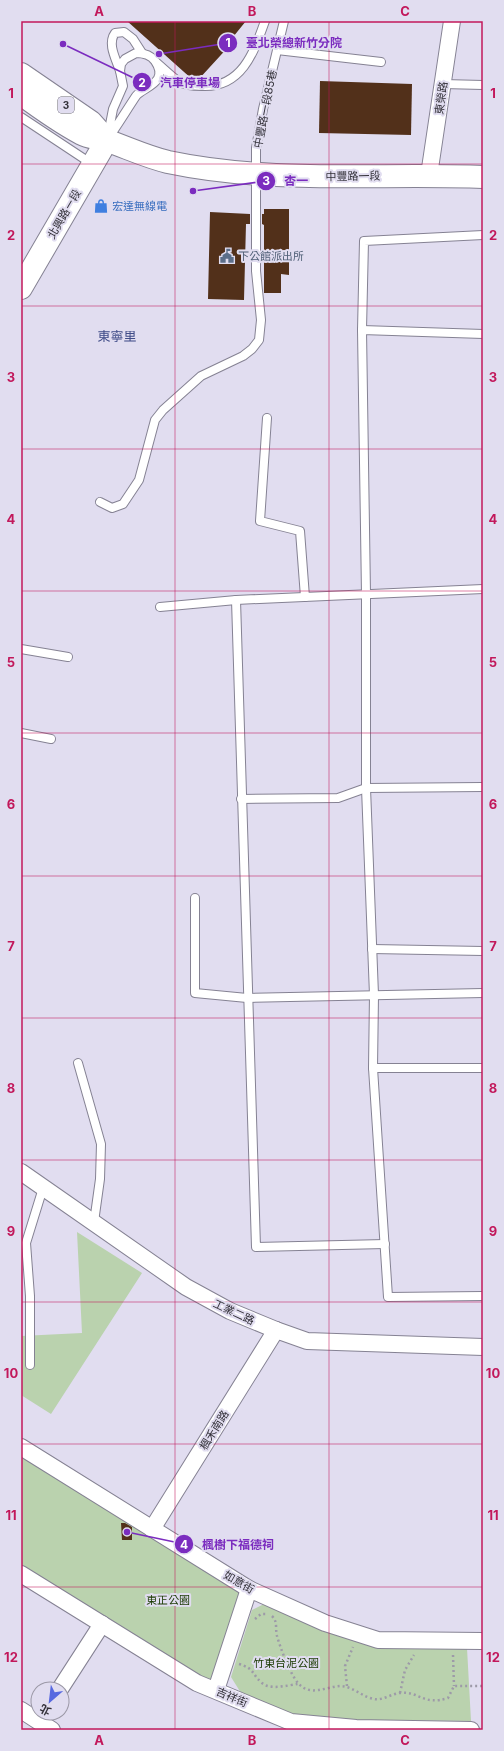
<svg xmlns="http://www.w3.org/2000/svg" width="504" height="1751" viewBox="0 0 504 1751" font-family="Inter,'Noto Sans TC',sans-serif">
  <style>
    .green { fill: #bad2ae }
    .building { fill: #52301a }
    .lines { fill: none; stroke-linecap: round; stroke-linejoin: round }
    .lane-casing { stroke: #858293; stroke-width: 10 }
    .street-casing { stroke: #858293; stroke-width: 18 }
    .secondary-casing { stroke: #858293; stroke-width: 24 }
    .primary-casing { stroke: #858293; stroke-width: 24 }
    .path { stroke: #9d9aa8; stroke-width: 2.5; stroke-dasharray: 2 3; stroke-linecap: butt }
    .lane { stroke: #fff; stroke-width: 8 }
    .street { stroke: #fff; stroke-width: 16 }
    .secondary { stroke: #fff; stroke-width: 22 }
    .primary { stroke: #fff; stroke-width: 22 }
    .grid { fill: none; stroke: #c2185b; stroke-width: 1; stroke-opacity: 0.55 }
    .labels { text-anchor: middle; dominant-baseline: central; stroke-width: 4; stroke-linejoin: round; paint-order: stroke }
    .shield { fill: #e1ddf0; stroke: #66646f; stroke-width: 1 }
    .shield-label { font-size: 10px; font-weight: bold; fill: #323038 }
    .street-label { font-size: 11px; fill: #323038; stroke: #e1ddf0 }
    .shop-label { font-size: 11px; fill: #366cbe; stroke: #e1ddf0; text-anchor: start }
    .service-label { font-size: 11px; fill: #4e5e75; stroke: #e1ddf0; text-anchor: start }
    .park-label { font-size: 11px; fill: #193900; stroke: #e1ddf0 }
    .quarter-label { font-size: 13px; fill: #3f4b87; stroke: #e1ddf0 }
    .leader { fill: none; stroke: #7b2cbf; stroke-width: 1.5 }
    .callout-dot { fill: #7b2cbf; stroke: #e1ddf0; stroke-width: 1.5 }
    .mark-label { font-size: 12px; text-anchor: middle; font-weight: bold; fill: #fff }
    .callout-label { font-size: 12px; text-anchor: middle; font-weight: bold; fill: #7b2cbf; stroke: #e1ddf0; stroke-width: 4; stroke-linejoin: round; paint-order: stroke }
    .neatline { fill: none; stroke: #c2185b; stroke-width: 1.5 }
    .grid-label { font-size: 13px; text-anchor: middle; font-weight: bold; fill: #c2185b }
  </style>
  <rect width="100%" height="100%" fill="#e1ddf0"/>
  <g class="green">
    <path d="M77,1232l65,41 -91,141 -30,-19v-59l61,-3z"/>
    <path d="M21,1453l220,136 -28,96 -192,-120z"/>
    <path d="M266,1603l113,43 36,3 52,-1 4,73 -122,-1 -55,-5 -53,-22 -10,-16 21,-67z"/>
  </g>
  <g class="building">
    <path d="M127,21h119l-17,21 2,2 -33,36h-5z"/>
    <path d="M320,81l92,3 -1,51 -92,-2z"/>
    <path d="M264,209h25v66l-8,-1v19h-17v-68l-2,-1v-10h2z"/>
    <path d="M210,212l40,2v10h-4l-2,76 -36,-1z"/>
    <path d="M121,1523h4l7,4v13h-10z"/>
  </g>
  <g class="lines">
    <defs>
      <g id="lane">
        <path d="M277,50l104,12"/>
        <path d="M136,53c7,0 14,1 19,8 15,22 -12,26 -19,35 -10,15 -19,30 -29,44l6,-31 10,-23 -3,-15 1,-7 4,-5z"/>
        <path d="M157,63c7,6 14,13 21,18 6,4 17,5 24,5 40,2 52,-34 63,-65"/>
        <path d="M120,71c-4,-12 -13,-27 -5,-38l9,-1 9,7 9,14"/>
        <path d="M443,84l40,1"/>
        <path d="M21,117l71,47"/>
        <path d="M362,330l2,-89 119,-6"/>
        <path d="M483,334l-121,-4 4,264v194l8,207 -1,73h110"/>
        <path d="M267,418l-7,103 40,10 5,66"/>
        <path d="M100,502l12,6 11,-4 16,-24 16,-60 8,-10 38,-34 42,-20 9,-7 7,-9 2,-20 -5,-49v-123l7,-39 21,-88"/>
        <path d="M236,600l20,647 129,-3"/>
        <path d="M160,607l76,-7 247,-11"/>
        <path d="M21,649l47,8"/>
        <path d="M21,733l30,6"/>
        <path d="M241,799l97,-1 28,-10 117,-1"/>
        <path d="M195,898v95l52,5 236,-5"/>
        <path d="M372,949l111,2"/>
        <path d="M78,1063l23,81 -1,35 -6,43"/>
        <path d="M373,1068l15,229 95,-1"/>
        <path d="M30,1365v-69l-4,-53 17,-55"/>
      </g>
      <g id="street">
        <path d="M429,175l23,-154"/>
        <path d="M21,1172l165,115 44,24 46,19 31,11 176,6"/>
        <path d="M21,1447l228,142 76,34 53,17 105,1"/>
        <path d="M152,1529l124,-199"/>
        <path d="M21,1574l176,109 94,39 65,6 115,2"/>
        <path d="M60,1689l42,-65"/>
        <path d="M216,1690l33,-101"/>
        <path d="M21,1710l31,20"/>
      </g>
      <path id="secondary" d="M21,288l86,-148"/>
      <g id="primary">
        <path d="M21,74l70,48 16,18"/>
        <path d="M21,94c19,14 40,29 61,40 7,4 18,4 26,7 20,7 39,16 60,21 104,22 210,11 315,15"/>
      </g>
    </defs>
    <use href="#lane" class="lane-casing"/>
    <use href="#street" class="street-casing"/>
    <use href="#secondary" class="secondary-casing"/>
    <use href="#primary" class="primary-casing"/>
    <g class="path">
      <path d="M272,1616c6,6 3,12 5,20 3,11 13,38 21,47 12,14 27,4 42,3 13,0 22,11 34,13 9,2 18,-6 27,-6 18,-2 22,13 47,5l6,-12h29"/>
      <path d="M255,1619l6,-5h7"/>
      <path d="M453,1655l1,31"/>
      <path d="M239,1664c16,5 12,9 22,18 8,9 27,3 37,2"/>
      <path d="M347,1686l-2,-20 8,-19"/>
      <path d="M400,1693l5,-23 9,-15"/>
    </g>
    <use href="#lane" class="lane"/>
    <use href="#street" class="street"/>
    <use href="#secondary" class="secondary"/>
    <use href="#primary" class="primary"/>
  </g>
  <path class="grid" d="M175,21v1709M329,21v1709M21,164h462M21,306h462M21,449h462M21,591h462M21,733h462M21,876h462M21,1018h462M21,1160h462M21,1302h462M21,1444h462M21,1587h462"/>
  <defs>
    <symbol id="shop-bare" viewBox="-9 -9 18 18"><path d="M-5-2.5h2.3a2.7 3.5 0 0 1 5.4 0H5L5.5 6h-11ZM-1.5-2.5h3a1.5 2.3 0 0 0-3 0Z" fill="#3f7fe0" stroke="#e1ddf0" stroke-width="2.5" paint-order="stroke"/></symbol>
    <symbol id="civic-bare" viewBox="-9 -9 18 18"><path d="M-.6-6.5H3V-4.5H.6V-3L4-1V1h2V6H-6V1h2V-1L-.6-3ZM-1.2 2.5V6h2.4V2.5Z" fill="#5c6f8a" stroke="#e1ddf0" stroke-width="2.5" paint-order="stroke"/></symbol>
  </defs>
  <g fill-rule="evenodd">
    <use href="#shop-bare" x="91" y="196" width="20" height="20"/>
    <use href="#civic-bare" x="217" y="246" width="20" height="20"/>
  </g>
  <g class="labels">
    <rect class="shield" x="58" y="97" width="16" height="16" rx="3"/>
    <g class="shield-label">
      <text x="66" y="105">3</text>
    </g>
    <g class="street-label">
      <text transform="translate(441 98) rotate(-82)">東榮路</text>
      <text transform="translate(265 109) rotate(-79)">中豐路一段85巷</text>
      <text transform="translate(353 176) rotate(-1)">中豐路一段</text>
      <text transform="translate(64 214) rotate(-60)">北興路ㄧ段</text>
      <text transform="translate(234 1312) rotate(25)">工業二路</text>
      <text transform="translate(214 1430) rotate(-58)">楓禾南路</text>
      <text transform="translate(239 1582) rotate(30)">如意街</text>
      <text transform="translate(232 1697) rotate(23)">吉祥街</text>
    </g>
    <g class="shop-label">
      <text x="112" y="206">宏達無線電</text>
    </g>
    <g class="service-label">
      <text x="238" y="256">下公館派出所</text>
    </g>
    <g class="park-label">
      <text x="168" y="1600">東正公園</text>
      <text x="286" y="1663">竹東台泥公園</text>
    </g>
    <g class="quarter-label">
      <text x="117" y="336">東寧里</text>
    </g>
  </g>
  <path class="leader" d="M159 54L228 43M63 44L142 82M193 191L266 181M127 1532L184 1544"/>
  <g class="callout-dot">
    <circle cx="159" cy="54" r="4"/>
    <circle cx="63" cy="44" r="4"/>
    <circle cx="193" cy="191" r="4"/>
    <circle cx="127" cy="1532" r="4"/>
    <circle cx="228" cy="43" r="10"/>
    <circle cx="142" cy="82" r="10"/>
    <circle cx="266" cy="181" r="10"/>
    <circle cx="184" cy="1544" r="10"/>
  </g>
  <g class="mark-label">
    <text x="228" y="47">1</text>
    <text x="142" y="87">2</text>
    <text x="266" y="185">3</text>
    <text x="184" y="1549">4</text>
  </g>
  <g class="callout-label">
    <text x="294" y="47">臺北榮總新竹分院</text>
    <text x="190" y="87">汽車停車場</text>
    <text x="296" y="185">杏一</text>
    <text x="238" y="1549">楓樹下福德祠</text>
  </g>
  <rect width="504" height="1751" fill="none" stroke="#e1ddf0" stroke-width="44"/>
  <g transform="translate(50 1701) rotate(208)"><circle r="19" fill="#e1ddf0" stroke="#9b98a6"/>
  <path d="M0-3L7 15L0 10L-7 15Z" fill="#5769e0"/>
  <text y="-6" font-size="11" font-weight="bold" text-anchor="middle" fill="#323038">北</text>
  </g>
  <rect x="22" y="22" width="460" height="1707" class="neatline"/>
  <g class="grid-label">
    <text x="99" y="16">A</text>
    <text x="252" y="16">B</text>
    <text x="405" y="16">C</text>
    <text x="11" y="98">1</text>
    <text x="493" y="98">1</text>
    <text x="11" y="240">2</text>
    <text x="493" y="240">2</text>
    <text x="11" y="382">3</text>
    <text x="493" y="382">3</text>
    <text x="11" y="524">4</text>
    <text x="493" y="524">4</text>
    <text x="11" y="667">5</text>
    <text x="493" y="667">5</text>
    <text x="11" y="809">6</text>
    <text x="493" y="809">6</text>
    <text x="11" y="951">7</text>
    <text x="493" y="951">7</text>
    <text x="11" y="1093">8</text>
    <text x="493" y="1093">8</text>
    <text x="11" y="1236">9</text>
    <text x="493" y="1236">9</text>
    <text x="11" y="1378">10</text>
    <text x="493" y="1378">10</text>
    <text x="11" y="1520">11</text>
    <text x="493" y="1520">11</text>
    <text x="11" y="1662">12</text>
    <text x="493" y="1662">12</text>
    <text x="99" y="1745">A</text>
    <text x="252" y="1745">B</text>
    <text x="405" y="1745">C</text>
  </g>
</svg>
